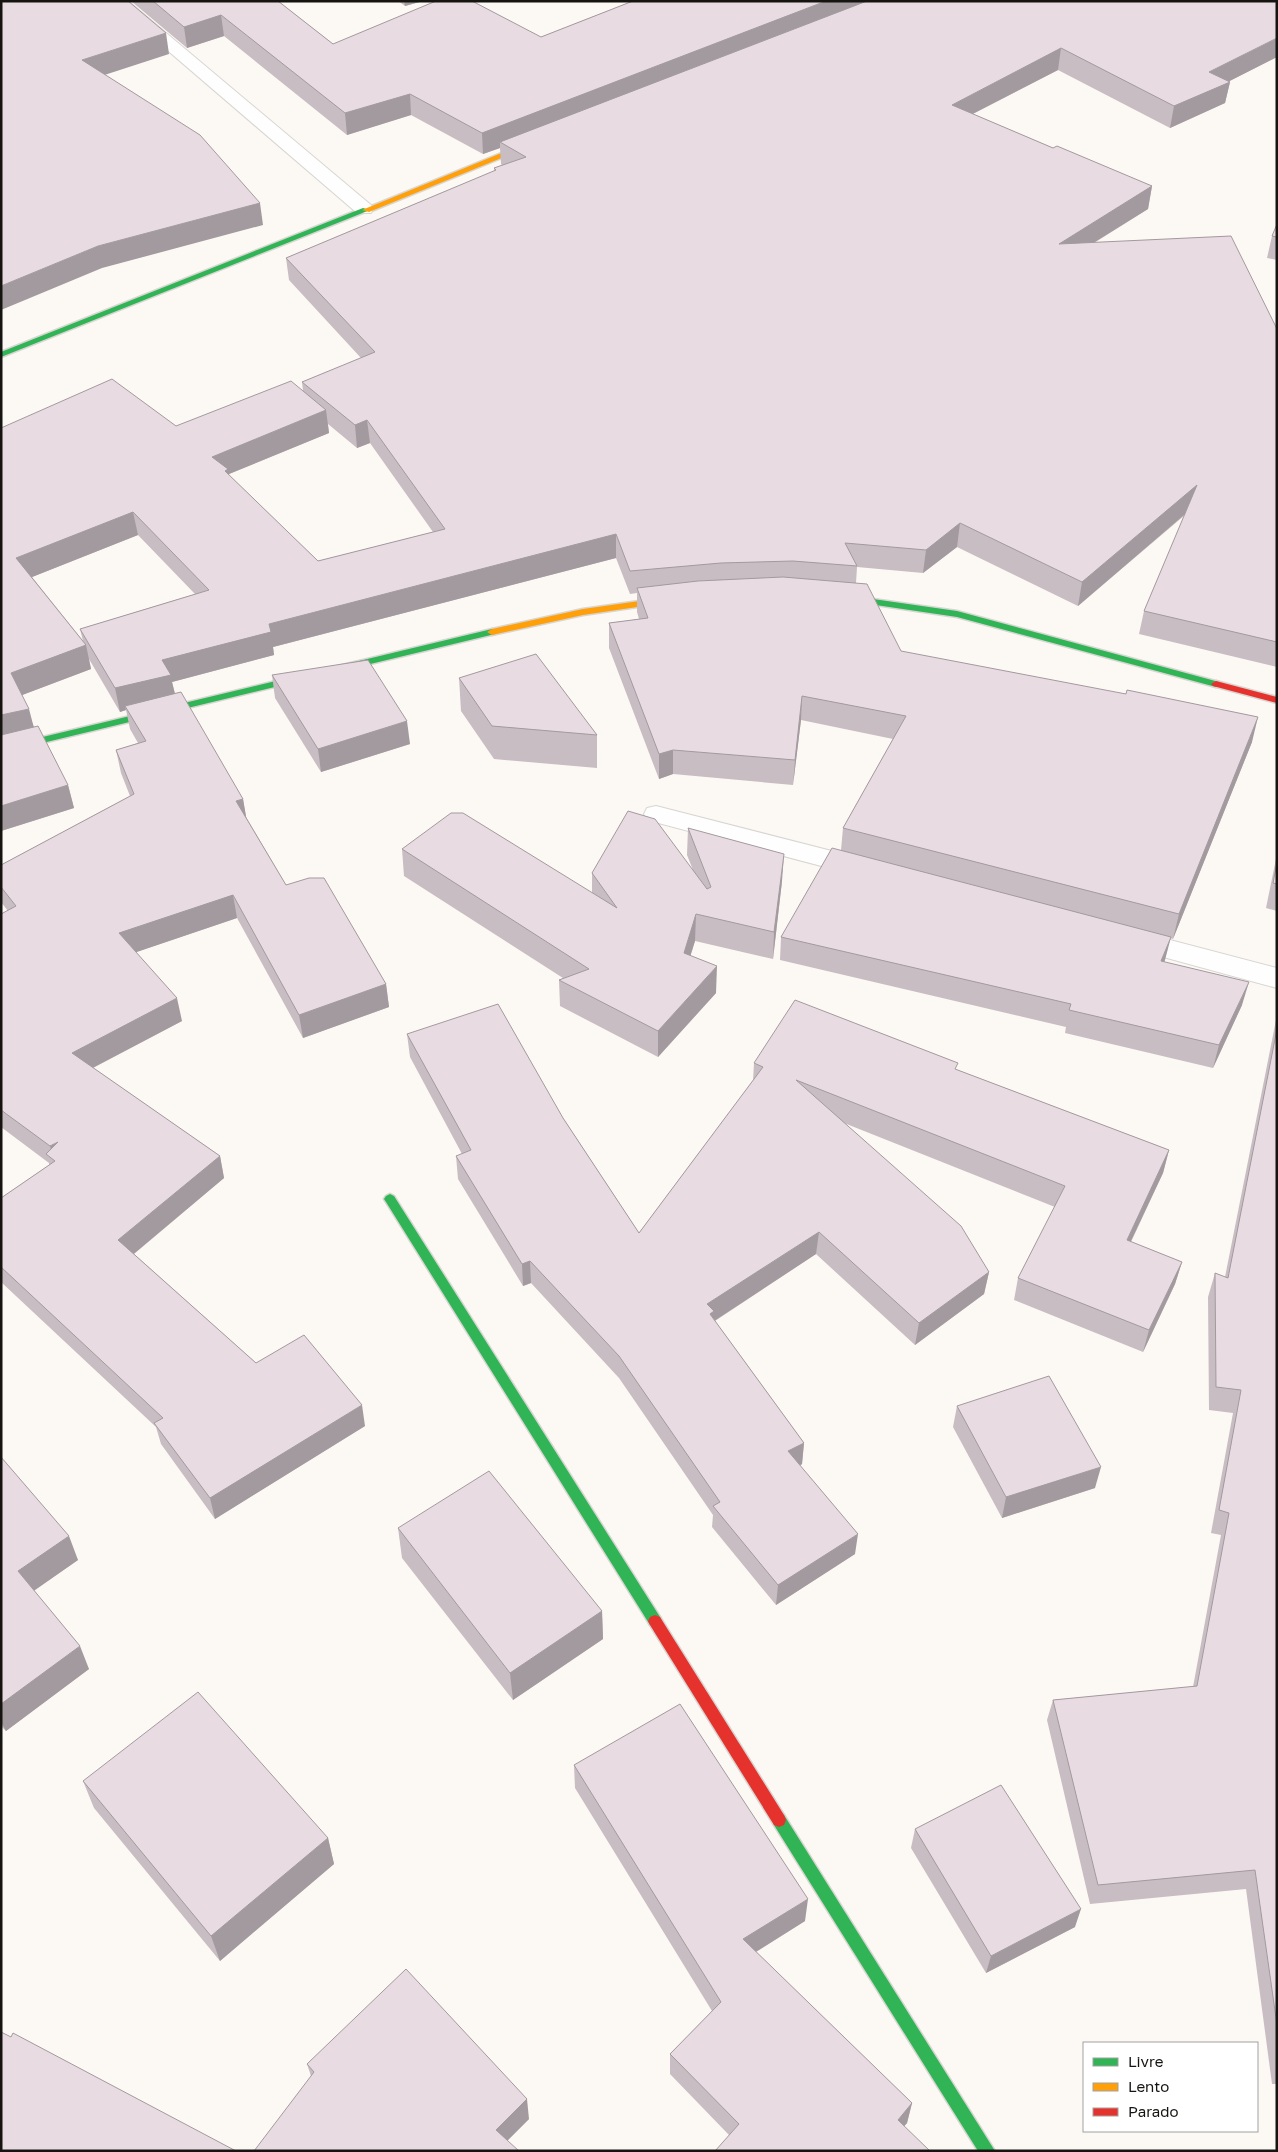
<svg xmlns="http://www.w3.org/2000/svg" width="1278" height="2152" viewBox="0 0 1278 2152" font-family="'Golos Text',sans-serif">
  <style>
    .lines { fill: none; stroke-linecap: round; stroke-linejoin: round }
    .street-casing { stroke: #d8d6d2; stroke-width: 2 }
    .fast-casing { stroke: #d8d6d2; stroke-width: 3 }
    .slow-casing { stroke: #d8d6d2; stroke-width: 3 }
    .jam-casing { stroke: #d8d6d2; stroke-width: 3 }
    .street { fill: #fffefe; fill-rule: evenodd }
    .fast { fill: #30b455; fill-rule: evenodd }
    .slow { fill: #ff9f0a; fill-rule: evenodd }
    .jam { fill: #e5322d; fill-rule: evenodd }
    .wall { fill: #c8bdc2; fill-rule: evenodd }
    .shaded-wall { fill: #a29a9e }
    .building { fill: #e8dce2; stroke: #a29a9e }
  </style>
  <rect width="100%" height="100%" fill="#fcf9f5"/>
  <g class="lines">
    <defs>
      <g id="street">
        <path d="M110,1h18l243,204 2,4 -2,4h-14z"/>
        <path d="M656,806l207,53 9,3 4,6 -4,6 -9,3 -216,-57 -3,-6 3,-6z"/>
        <path d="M1132,930l145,38v20l-154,-42 -4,-7 4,-7z"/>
      </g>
      <g id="fast">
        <path d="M363,208l7,2 -369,147v-5z"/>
        <path d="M838,594l119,17 262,71 2,2 -5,3 -259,-70 -122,-18 -2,-2z"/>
        <path d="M492,629l3,1v4l-494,119v-6z"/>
        <path d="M390,1194l4,2 266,421 2,4 -2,4 -5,2 -5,-2 -264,-423 -2,-3 2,-3z"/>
        <path d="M779,1813l5,2 211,336h-17l-204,-326 -2,-5 2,-5z"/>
      </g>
      <g id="slow">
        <path d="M531,141l7,2 -169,69 -7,-2z"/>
        <path d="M675,596l3,1v4l-95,14 -91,20 -5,-3 5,-3 91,-20z"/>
      </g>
      <g id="jam">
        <path d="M1216,681l61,16v6l-64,-17 -2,-2z"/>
        <path d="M655,1615l5,2 124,198 2,5 -2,5 -5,2 -5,-2 -124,-200 -2,-4 2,-4z"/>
      </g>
    </defs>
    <use href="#street" class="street-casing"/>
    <use href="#fast" class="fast-casing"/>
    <use href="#slow" class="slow-casing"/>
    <use href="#jam" class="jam-casing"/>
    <use href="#street" class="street"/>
    <use href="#fast" class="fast"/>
    <use href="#slow" class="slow"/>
    <use href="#jam" class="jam"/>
  </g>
  <g class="wall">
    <path d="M131,1h147l55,43 208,-7 92,-36 644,56 -48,24 1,1 -5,21 -55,25 -112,-58 -85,44 80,34 99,38 -4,23 -54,34 183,86v338l-138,-33 5,-23 41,-96 -107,91 -121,-59 -34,26 -66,-6 -1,16 45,68 351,91 -79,197 -3,-1 -6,24 78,43 -29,63 -148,-35 1,-6 -286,-67 1,-23 60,-87 2,-22 50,-89 -92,-19 -8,65 -120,-11 -14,5 -50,-131v-25l30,-4 -2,-7v-19l-7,1 -14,-36 -343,89 1,8 -102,27 3,12 68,105 3,18 40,68 100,99 3,23 -86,31 -66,-120 -101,34 46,69 -89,47 127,88 4,22 -90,76 122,109 109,63 -150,93 -54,-75 -5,-17 -155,-145v-84l48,-33v-2l-48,-36v-213l7,-3 -7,-9v-37l129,-69 -9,-23 -5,-23 22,-7 -8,-14 -4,-19 -6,2 -31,-53 2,10 -69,26 12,32 34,58 6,23 -73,23v-403l175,-2 127,-35 -1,-9 59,-24 -72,-78 -3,-22 208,-87v-3l8,-3 -1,-1 -1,-16 -17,6 -72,-39 -64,20 -123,-99 -37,12zM328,424l29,24 13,-5 63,89 -115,29 -89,-86v-1l100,-41zM138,535l57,59 -115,35 3,12 -51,-64z"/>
    <path d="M398,1h25l-18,5z"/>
    <path d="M1277,224v36l-10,-2 5,-22z"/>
    <path d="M272,675l138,69 -89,28 -46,-74z"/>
    <path d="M459,678l138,57v33l-103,-9 -33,-48z"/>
    <path d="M688,828l94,53 -9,78 -78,-18 -5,15 26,37 -58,64 -98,-51 -1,-26 4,-2 -159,-102 -2,-27 190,44v-20l101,-3 -6,-15z"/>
    <path d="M1277,854v57l-11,-3z"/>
    <path d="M1277,1015v1069h-5l-26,-195 -156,15 -43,-184 6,-20 140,-13 28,-152 -10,-2 22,-120 -24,-3 -1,-113 7,-24 10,4z"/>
    <path d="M407,1034l156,84 76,115 114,-152 1,-18 203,7 212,80 -6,23 -32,69 51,20 -7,22 -32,68 -129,-52 4,-22 37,-71 -211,-84 145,149 -5,22 -69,51 -99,-91 -101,67 89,122 -2,21 -2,2 55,88 -79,51 -64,-78 1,-12 -94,-137 -88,-95 -8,3 -65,-107 -2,-23 6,-2 -52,-97z"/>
    <path d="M957,1406l138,82 -93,30 -49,-91z"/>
    <path d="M1,1457l77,103 -44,30 55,79 -83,62 -5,-5z"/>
    <path d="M398,1528l204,83 1,28 -90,61 -111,-142z"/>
    <path d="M574,1765l231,156 -49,31 156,151 -5,20 -3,3 -175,9 -59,-61v-20l42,-43 -137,-223z"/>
    <path d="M83,1781l245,57 6,26 -114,97 -126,-153z"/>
    <path d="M915,1829l160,98 -89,46 -75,-125z"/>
    <path d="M307,2064l222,55 -21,21 -197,-64z"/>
  </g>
  <g class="shaded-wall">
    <path d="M404,1h19l-18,5z"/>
    <path d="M826,1h53l-379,141v6l-17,6 -1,-21z"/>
    <path d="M221,15l3,21 -37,12 -3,-21z"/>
    <path d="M166,33l3,21 -83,27 -4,-21z"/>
    <path d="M1277,38v19l-59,30 12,-5 -5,21 -55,25 4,-22 35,-34z"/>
    <path d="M1061,48l-3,22 -109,56 3,-21z"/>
    <path d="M410,94l1,21 -64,20 -2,-22z"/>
    <path d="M1152,186l-4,23 -92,57 3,-22z"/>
    <path d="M260,203l3,22 -161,43 -101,42v-24l97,-40z"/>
    <path d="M326,410l3,23 -100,41 3,19 -20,-36z"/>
    <path d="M367,420l3,23 -13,5 -2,-23z"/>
    <path d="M1197,485l-5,23 -114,98 4,-24z"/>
    <path d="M133,512l5,23 -116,46 -6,-23z"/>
    <path d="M960,523l-3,24 -34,26 3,-23z"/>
    <path d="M616,534v24l-343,89 1,8 -102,27 4,16 -51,8 1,4 -6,2 -5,-24 47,-28 107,-36z"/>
    <path d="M86,645l5,24 -74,28 -6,-24z"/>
    <path d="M802,696l-1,24 -8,65 2,-25z"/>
    <path d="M29,709l6,23 -34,8v-25z"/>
    <path d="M1258,717l-6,25 -79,197 6,-25z"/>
    <path d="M407,721l3,23 -89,28 -3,-23z"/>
    <path d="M673,750v24l-14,5v-25z"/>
    <path d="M68,785l6,23 -73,23v-25z"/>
    <path d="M243,799l4,23 -11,-21z"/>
    <path d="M784,854l-2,27 -9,78 1,-27z"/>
    <path d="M233,895l4,23 -112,38 -6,-23z"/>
    <path d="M696,914l-1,27 -12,39 1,-27z"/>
    <path d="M1171,937l-6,23 -10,24 6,-23z"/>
    <path d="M717,966l-1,27 -58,64v-26z"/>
    <path d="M1249,982l-7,23 -29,63 6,-23z"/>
    <path d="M386,984l3,23 -86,31 -4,-23z"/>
    <path d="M177,998l5,23 -103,54 -7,-22z"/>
    <path d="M58,1142l-3,19 -1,-1 -4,-14z"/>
    <path d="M1169,1150l-6,23 -42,89 6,-22z"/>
    <path d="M220,1156l4,22 -100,84 -6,-22z"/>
    <path d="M819,1232l-3,22 -102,67 -1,12 -6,-29z"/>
    <path d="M530,1261l1,22 -8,3 -1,-22z"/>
    <path d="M1182,1262l-7,22 -32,68 6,-22z"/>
    <path d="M989,1272l-5,22 -69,51 4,-22z"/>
    <path d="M362,1405l3,21 -150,93 -5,-21z"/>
    <path d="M804,1443l-2,21 -16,9 2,-22z"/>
    <path d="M1101,1467l-6,21 -93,30 4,-21z"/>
    <path d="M858,1534l-3,20 -79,51 2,-20z"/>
    <path d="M69,1536l9,24 -50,35 -10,-24z"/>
    <path d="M602,1611l1,28 -90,61 -3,-27z"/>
    <path d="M80,1646l9,23 -83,62 -5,-9v-18z"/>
    <path d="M328,1838l6,26 -114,97 -9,-25z"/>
    <path d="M808,1899l-3,22 -64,40 2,-22z"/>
    <path d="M1081,1909l-6,18 -89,46 5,-17z"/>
    <path d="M527,2099l2,20 -30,30 -3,-19z"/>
    <path d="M912,2103l-5,20 -14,16 5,-19z"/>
  </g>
  <g class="building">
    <path d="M1,1h127l38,32 -84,27 118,75 60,68 -162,43 -97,40z"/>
    <path d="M153,1h125l55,43 103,-43h36l69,36 92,-36h193l-344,132 -72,-39 -65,19 -124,-98 -37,12z"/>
    <path d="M867,1h410v37l-68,34 21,10 -56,24 -113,-58 -109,57 101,43 4,-2 95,40 -93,58 172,-8 46,93v313l-133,-31 53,-126 -115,97 -122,-59 -34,27 -81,-7 12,23 -64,-5 -72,2 -91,8 -14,-37 -347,90 2,8 -109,28 9,15 -56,13 -35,-59 129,-39 -76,-78 -117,46 70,87 -75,28 18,36 -28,6v-287l111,-49 64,47 115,-45 35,29 -114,47 16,12 -3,2 93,90 127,-32 -78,-109 -12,5 -53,-43 73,-30 -89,-94 210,-88 -2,-2 32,-11 -26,-15z"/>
    <path d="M1277,224v13l-5,-1z"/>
    <path d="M783,577l84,7 34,67 225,43 1,-4 131,27 -79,197 -336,-86 63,-112 -104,-20 -7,64 -122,-10 -14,4 -50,-131 39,-5 -11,-30 61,-7z"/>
    <path d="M536,654l61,81 -105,-9 -33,-48z"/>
    <path d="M368,660l39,61 -89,28 -46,-74z"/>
    <path d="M181,692l62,107 -7,2 50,84 23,-7h15l62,106 -87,31 -66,-120 -114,38 58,65 -105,55 148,103 -102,84 138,123 48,-28 58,70 -152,93 -56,-75 9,-5 -162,-151v-69l54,-37 -9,-7 12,-12 -8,4 -49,-36v-196l15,-8 -15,-19v-22l133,-71 -18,-44 30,-9 -21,-35z"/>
    <path d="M38,726l30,59 -67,21v-71z"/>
    <path d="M628,811l27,8 52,70 4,-2 -23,-59 96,26 -10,78 -78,-18 -12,39 33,13 -59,65 -99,-51 30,-11 -187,-120 49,-36h12l154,95 -25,-35z"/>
    <path d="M832,848l339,89 -10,24 88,21 -30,63 -150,-35 2,-6 -290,-67z"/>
    <path d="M1277,863v21l-4,-1z"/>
    <path d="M795,1000l163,63 -3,6 214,81 -42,90 55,22 -33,68 -131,-52 47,-92 -269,-106 165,146 28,46 -70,51 -100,-91 -112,72 7,7 -4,3 94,129 -16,8 70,83 -80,51 -65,-79 7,-4 -101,-146 -89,-95 -8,3 -66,-108 15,-6 -64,-116 91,-30 65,114 76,115 124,-166 -9,-4z"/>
    <path d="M1277,1029v996l-22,-155 -157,15 -45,-185 144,-14 32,-173 -10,-3 22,-120 -25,-3 -1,-114 13,5z"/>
    <path d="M1049,1376l52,91 -95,30 -49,-91z"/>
    <path d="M1,1457l68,79 -51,35 62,75 -79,58z"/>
    <path d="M489,1471l113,140 -92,62 -112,-145z"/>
    <path d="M198,1692l130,146 -117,98 -128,-155z"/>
    <path d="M680,1704l128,195 -65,40 169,164 -14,17 32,31h-215l24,-27 -69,-70 51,-52 -147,-237z"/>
    <path d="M1001,1785l80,124 -90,47 -76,-127z"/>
    <path d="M406,1969l121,130 -31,31 23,21h-265l60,-79 -7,-8z"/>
    <path d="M1,2032l10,5 2,-4 223,118h-235z"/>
  </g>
  <rect width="1278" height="2152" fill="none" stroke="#161411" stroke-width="5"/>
  <rect x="1083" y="2042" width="175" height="90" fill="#ffffff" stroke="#a2a1a0"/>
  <rect x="1093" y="2058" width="25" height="8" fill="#30b455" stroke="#a2a1a0"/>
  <text x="1128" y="2067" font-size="15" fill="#161411">Livre</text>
  <rect x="1093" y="2083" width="25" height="8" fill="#ff9f0a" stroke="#a2a1a0"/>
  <text x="1128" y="2092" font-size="15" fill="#161411">Lento</text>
  <rect x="1093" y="2108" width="25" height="8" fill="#e5322d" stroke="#a2a1a0"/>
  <text x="1128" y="2117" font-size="15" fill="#161411">Parado</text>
</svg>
